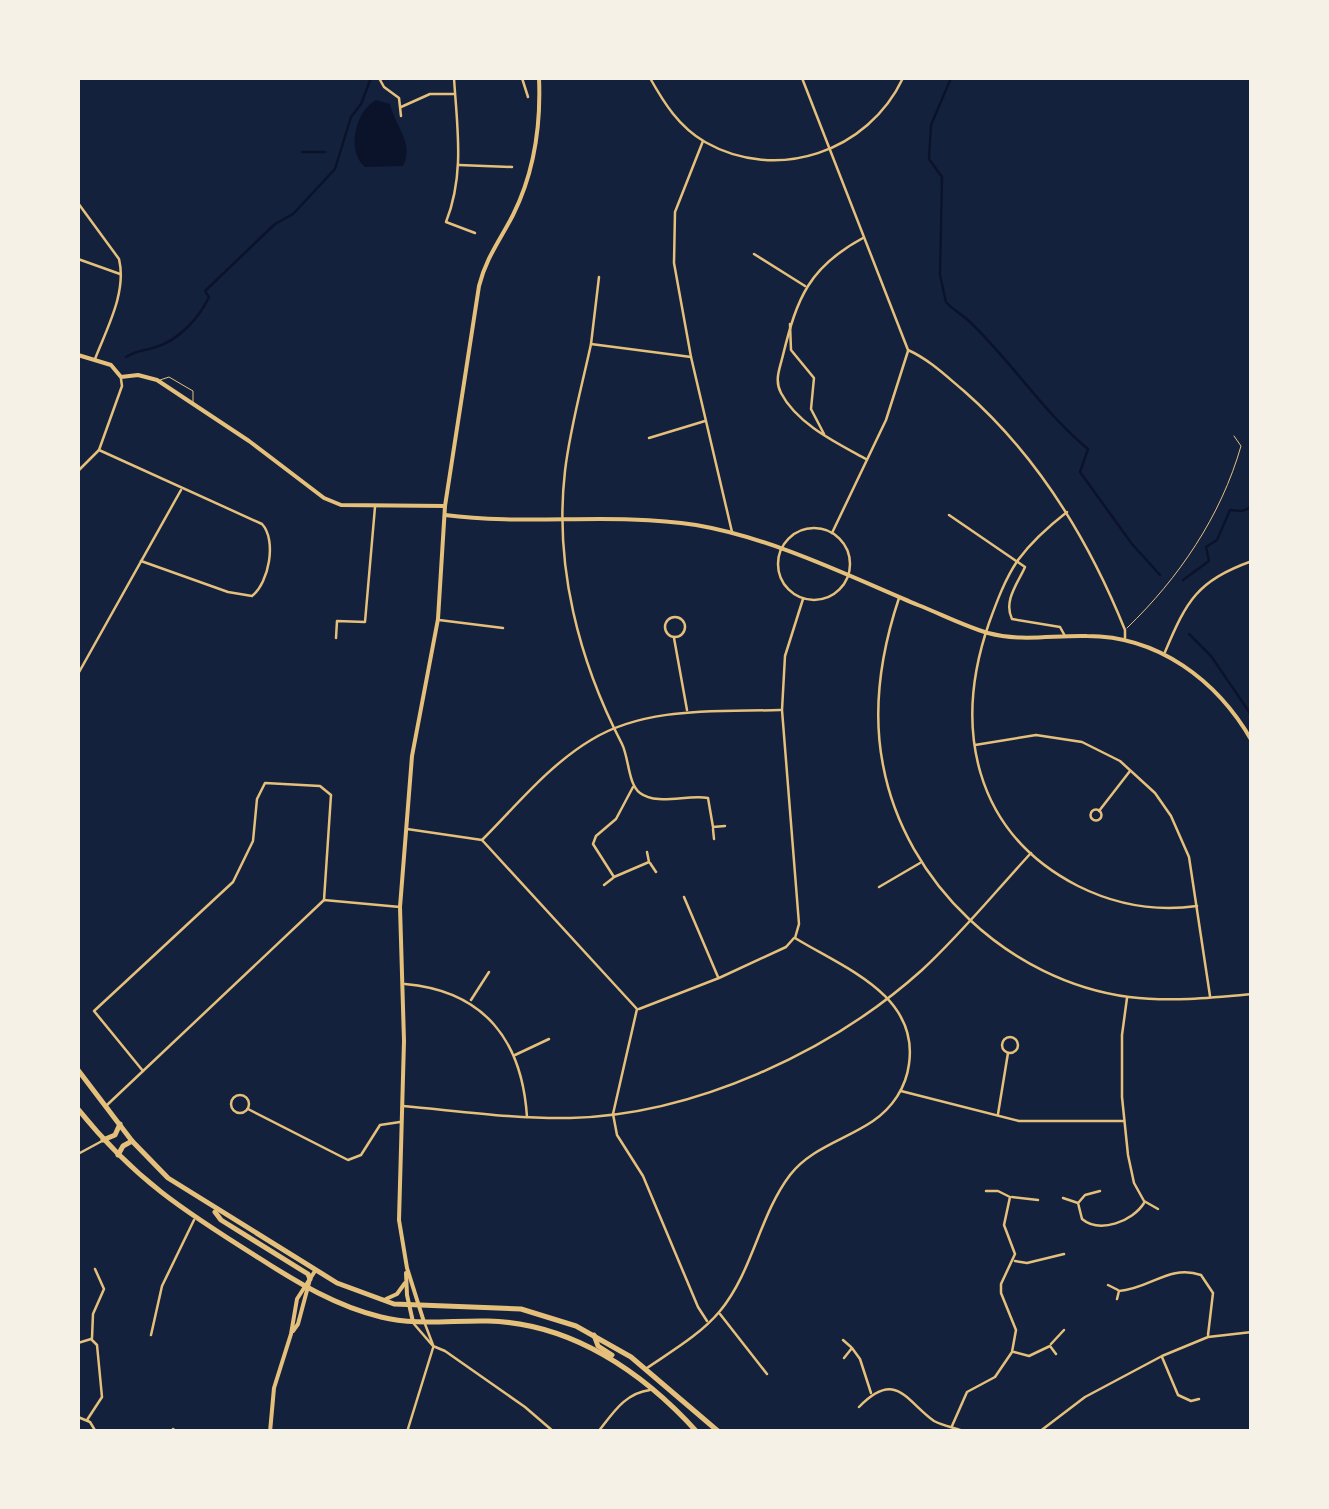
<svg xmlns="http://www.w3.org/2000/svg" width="1329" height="1509" viewBox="0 0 1329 1509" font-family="'PT Sans Narrow',sans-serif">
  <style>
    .water { fill: #0b132b }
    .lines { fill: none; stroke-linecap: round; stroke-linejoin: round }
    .stream { stroke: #0b132b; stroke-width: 2.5 }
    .service { stroke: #e5c07b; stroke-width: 1 }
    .minor { stroke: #e5c07b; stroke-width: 2.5 }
    .tertiary { stroke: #e5c07b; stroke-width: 4 }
    .trunk { stroke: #e5c07b; stroke-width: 5 }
  </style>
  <rect width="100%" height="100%" fill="#14213d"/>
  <path class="water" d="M376,100l14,4c5,22 25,40 13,62l-38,1c-19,-16 -10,-56 11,-67z"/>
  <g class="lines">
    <g class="stream">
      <path d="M951,78l-20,47 -2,34 13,18 -2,98 6,27c7,8 17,13 24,20 42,40 74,91 118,127l-8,23 52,72 28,31"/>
      <path d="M302,152h23"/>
      <path d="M126,357c11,-7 19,-6 30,-10 23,-7 43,-29 53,-50l-4,-6 70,-67 18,-10 42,-45 16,-52 10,-13 10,-26"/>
      <path d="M1183,580l26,-19 -3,-14 11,-7 13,-30 12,1 10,-4"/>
      <path d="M1189,634l22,22 41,60"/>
    </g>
    <g class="service">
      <path d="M160,380l9,-3 24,14v11"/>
      <path d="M1127,628c52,-50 94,-112 114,-182l-7,-10"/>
    </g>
    <g class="minor">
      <path d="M379,78l5,9 15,11 2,18"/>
      <path d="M454,78c3,49 11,96 -8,144l29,11"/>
      <path d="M522,78l6,19"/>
      <path d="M650,78c14,25 29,49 55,64 72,41 163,10 198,-64"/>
      <path d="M802,78l106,272c22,10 38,26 56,41 74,65 124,147 161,239v8"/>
      <path d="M401,107l29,-13h24"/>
      <path d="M703,141l-28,71 -1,51 17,94 41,175"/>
      <path d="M459,165l53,2"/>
      <path d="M78,203l41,56c8,33 -12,69 -24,100"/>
      <path d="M863,238c-54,29 -66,60 -80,117 -3,13 -9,25 -2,38 16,31 56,50 85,66"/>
      <path d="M754,254l51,32"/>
      <path d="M78,259l42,15"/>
      <path d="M790,324l1,26 23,28 -3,31 13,25"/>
      <path d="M591,344l8,-67"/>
      <path d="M691,357l-100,-13c-9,42 -21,84 -26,127 -11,95 14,190 57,273 7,14 6,40 18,49 17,13 48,1 68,5l5,29 12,-1"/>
      <path d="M649,438l56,-17"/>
      <path d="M99,450l163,74c15,16 7,59 -10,72l-24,-4 -87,-31"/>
      <path d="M78,471l21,-21 23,-64 -1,-7"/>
      <path d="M1067,512c-18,14 -35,29 -49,48 -13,19 -21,41 -29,63 -36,104 -16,209 89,263 38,19 76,26 119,20"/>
      <path d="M949,515l76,52c-7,16 -22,34 -13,52l48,8 5,9"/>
      <circle cx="814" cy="564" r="36"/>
      <path d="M832,533l54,-113 22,-69"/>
      <path d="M899,598c-18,54 -27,111 -16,167 22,118 126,216 246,232 41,5 81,1 123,-3"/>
      <circle cx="675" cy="627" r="10"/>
      <path d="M439,620l64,8"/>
      <path d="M336,638l1,-17 28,1 10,-115"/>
      <path d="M674,638l13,72"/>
      <path d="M1165,652c22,-52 32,-71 87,-91"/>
      <path d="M78,674l103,-184"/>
      <path d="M975,745l61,-10 46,7 38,19 35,32 16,23 18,41 21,139"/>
      <path d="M633,787l-17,32 -20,17 -3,8 21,33 35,-15 -2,-10"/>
      <circle cx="1096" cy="815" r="5.5"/>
      <path d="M1099,811l31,-40"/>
      <path d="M407,829l75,11 155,169 -24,105 4,21 26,41 55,131 9,14"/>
      <path d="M713,829l1,10"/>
      <path d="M482,840c34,-34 67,-75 109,-100 55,-34 127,-28 189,-30"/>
      <path d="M650,863l6,9"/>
      <path d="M604,885l9,-7"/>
      <path d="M879,887l41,-24"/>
      <path d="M684,897l34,80"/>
      <path d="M405,984c79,7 117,56 122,133"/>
      <path d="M1127,998l-5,37v62l6,58 6,28 10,18 14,8"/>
      <path d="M471,1000l18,-28"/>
      <path d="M639,1009l80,-31 67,-31 8,-9"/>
      <circle cx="1010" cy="1045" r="8"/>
      <path d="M515,1055l34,-16"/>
      <path d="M143,1071l-49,-60 139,-129 20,-41 4,-42 8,-16 55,3 11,9 -7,105"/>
      <path d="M901,1091l118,30h105"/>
      <circle cx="240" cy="1104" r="9"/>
      <path d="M107,1105l217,-205 76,7"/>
      <path d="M403,1106c56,5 112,13 167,12 124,-3 261,-66 352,-148 39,-36 73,-78 109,-117"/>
      <path d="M248,1109l100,51 13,-5 19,-30 20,-3"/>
      <path d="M998,1114l10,-61"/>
      <path d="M78,1154l24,-13"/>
      <path d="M1012,1197l26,3"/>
      <path d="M1063,1198l15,5 4,16c18,15 51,2 62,-16"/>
      <path d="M1079,1202l6,-7 15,-4"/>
      <path d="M1015,1261l12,2 37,-9"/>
      <path d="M1108,1285l10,5"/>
      <path d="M1117,1299l2,-8c31,-2 50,-27 82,-16l12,18 -5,42"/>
      <path d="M720,1314l47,60"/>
      <path d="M414,1324l19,22 12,5 80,56 29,25"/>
      <path d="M425,1324l8,21"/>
      <path d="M151,1335l11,-49 32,-66"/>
      <path d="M92,1338l1,-24 11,-25 -9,-20"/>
      <path d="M843,1340l8,7"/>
      <path d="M78,1343l13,-4 6,6 5,52 -15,23"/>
      <path d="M1051,1344l13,-14"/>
      <path d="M1014,1352l15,4 21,-10 6,8"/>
      <path d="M1162,1357l16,38 13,6 8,-2"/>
      <path d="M844,1358l8,-10 8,11 11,34"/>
      <path d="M647,1368c25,-17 54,-34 73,-57 33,-40 39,-95 70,-136 21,-27 55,-35 83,-54 19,-13 33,-33 36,-57 10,-69 -65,-96 -114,-126l4,-14 -17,-214 3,-54 18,-57"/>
      <path d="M859,1407c37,-38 47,-6 75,14 9,5 22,7 32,11"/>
      <path d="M78,1417l12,5 6,10"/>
      <path d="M952,1426l15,-34 28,-15 17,-25 4,-22 -15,-37v-9l14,-30 -11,-29 6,-28 -12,-6h-12"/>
      <path d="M173,1429l4,3"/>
      <path d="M407,1432l26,-84"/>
      <path d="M598,1432c15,-19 27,-39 52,-42"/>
      <path d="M1039,1432l46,-35 77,-41 46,-19 44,-5"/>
    </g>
    <g class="tertiary">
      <path d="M78,355l33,10 10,12 17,-2 19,5 92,61 75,57 17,7 104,1"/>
      <path d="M445,515c82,11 168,-3 251,10 76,13 151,50 222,80 23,9 46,21 70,28 34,9 65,2 99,3 71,0 130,44 165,105"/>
      <path d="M406,1273l1,22 6,27"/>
      <path d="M386,1299l11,-5 8,-11"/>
      <path d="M424,1322l-17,-54 -8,-48 5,-179 -4,-134 12,-151 26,-137 7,-113 34,-220c7,-28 21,-46 34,-71 21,-42 28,-90 26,-137"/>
      <path d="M293,1331l5,-7 12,-45"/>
      <path d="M270,1432l4,-44 17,-54 6,-35 18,-28"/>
    </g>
    <g class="trunk">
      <path d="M78,1070l54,71 36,37 169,105 57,21 127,5 55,17 55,31 88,75"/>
      <path d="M78,1109c56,70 106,102 181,149 39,25 77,48 122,59 35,9 71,3 107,4 83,2 155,51 209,111"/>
      <path d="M103,1140l12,-5 5,-11"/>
      <path d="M118,1155l5,-9 9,-5"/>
      <path d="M215,1212l6,8 87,54 2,5"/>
      <path d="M594,1335l4,11 14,9"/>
    </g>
  </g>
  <rect width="1329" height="1509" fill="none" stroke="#f6f1e7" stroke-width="160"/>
</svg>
